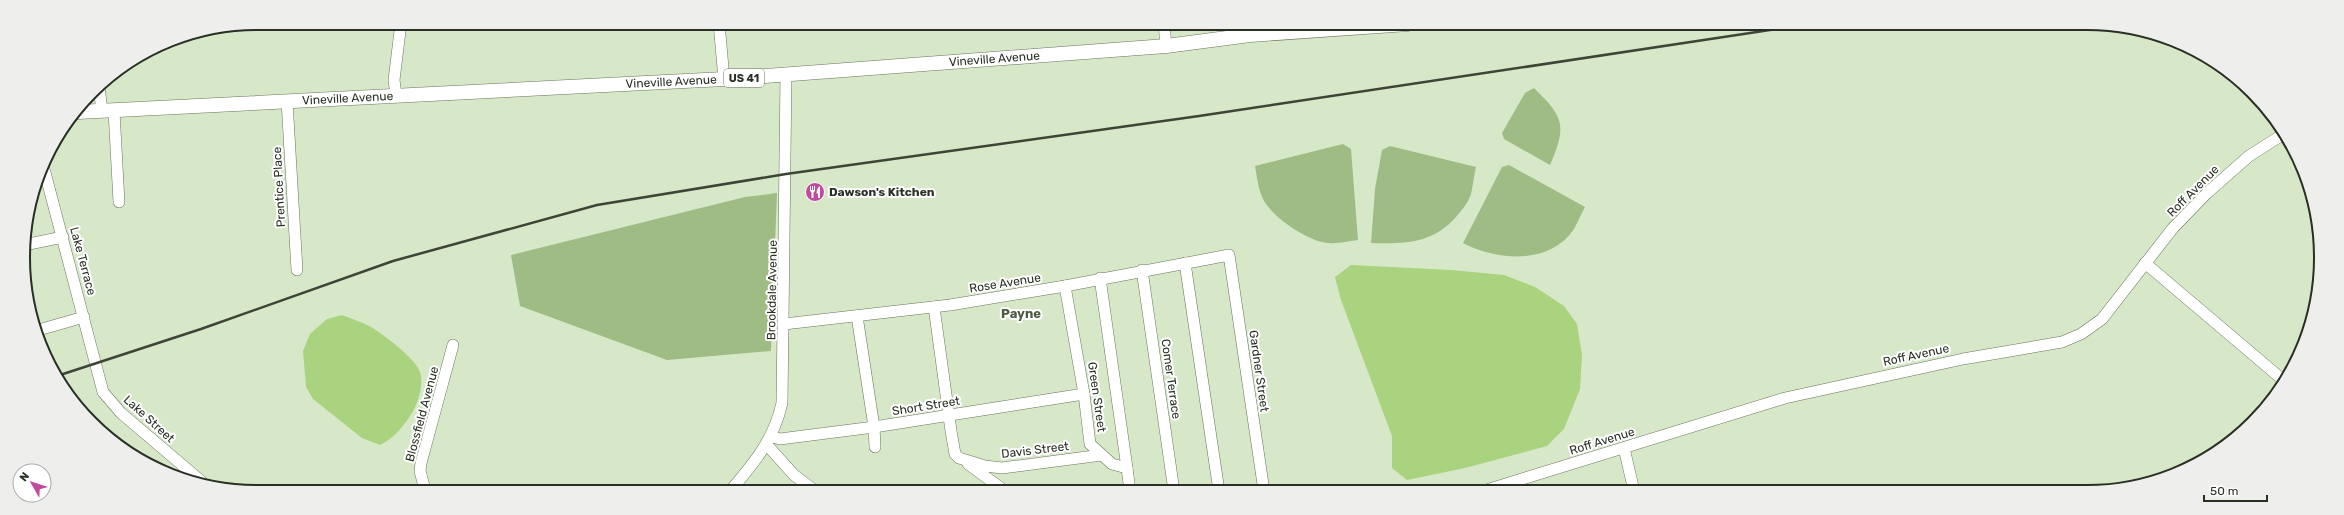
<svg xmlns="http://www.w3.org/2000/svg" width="2344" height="515" viewBox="0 0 2344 515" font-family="Rubik,sans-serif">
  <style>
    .green { fill: #9fbc84 }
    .water { fill: #a9d37f }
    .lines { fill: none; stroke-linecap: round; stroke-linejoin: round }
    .minor-casing { stroke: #67755a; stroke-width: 12 }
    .major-casing { stroke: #67755a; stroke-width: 15 }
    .minor { stroke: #fff; stroke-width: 11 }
    .major { stroke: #fff; stroke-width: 14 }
    .rail { stroke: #3d4537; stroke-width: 2.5 }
    .labels { text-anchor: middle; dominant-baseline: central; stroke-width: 4; stroke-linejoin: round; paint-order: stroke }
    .shield { fill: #fff; stroke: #686d65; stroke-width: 1 }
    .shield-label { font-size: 11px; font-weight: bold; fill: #282f23 }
    .street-label { font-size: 12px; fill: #282f23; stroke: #fff }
    .poi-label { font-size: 12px; font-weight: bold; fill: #282f23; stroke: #fff; text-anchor: start }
    .neighbourhood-label { font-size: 13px; font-weight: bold; fill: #4d5b41; stroke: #fff }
    .rim { fill: none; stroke: #282f23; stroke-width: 2 }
  </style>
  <rect width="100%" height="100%" fill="#d7e8c9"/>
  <g class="green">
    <path d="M1534,88c30,29 33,38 16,77l-46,-26 -2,-6 23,-40z"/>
    <path d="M1343,144l8,5 7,91c-9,1 -21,4 -30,3 -21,-2 -56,-26 -65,-44 -5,-11 -6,-22 -8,-33z"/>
    <path d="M1390,146l86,21c-2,9 -3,18 -5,27 -3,9 -9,16 -15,23 -24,27 -52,27 -85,26l4,-54 7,-39z"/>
    <path d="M1509,165l76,42c-4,7 -7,15 -11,22 -24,36 -77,32 -111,14l39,-76z"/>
    <path d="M777,193l-6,158 -104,9 -147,-54 -9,-51 234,-58z"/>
  </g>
  <g class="water">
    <path d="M1351,265l100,5 53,5 31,12 29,19 13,18 5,31 -2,34 -16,40 -17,17 -82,22 -58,12 -15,-12v-32l-51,-136 -6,-23z"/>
    <path d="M342,315c10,4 20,7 29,12 12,7 45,32 49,45 4,14 -2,32 -10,44 -8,12 -16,22 -30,29l-18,-7 -49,-39 -7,-12 -3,-36 7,-17 17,-15z"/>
  </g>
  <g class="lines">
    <defs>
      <g id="minor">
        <path d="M719,23l5,56"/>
        <path d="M1164,24l2,22"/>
        <path d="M99,87l3,24"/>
        <path d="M396,95l-2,-15 7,-57"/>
        <path d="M287,101l10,169"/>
        <path d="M114,111l5,91"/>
        <path d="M43,165l60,227 18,21 80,68"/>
        <path d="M24,245l39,-8"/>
        <path d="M1185,263l34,228"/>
        <path d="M2145,263l138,117"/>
        <path d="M1142,270l32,221"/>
        <path d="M1100,278l27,190"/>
        <path d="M1065,286l19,108 6,50 22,20 15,4 3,23"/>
        <path d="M934,307l17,124 4,23 4,4 26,8 17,2 100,-13"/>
        <path d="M857,316l17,111 1,20"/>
        <path d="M784,324l166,-19 115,-19 164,-31 35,236"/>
        <path d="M35,331l49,-14"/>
        <path d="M772,437l8,2 94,-12 210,-33"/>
        <path d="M767,445l27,30 20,15"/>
        <path d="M1624,448l10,43"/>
        <path d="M968,464l37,27"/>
        <path d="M425,490l-5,-19 1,-8 32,-118"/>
        <path d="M731,490c24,-28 43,-51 51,-87l4,-329"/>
        <path d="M1483,491l302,-93 178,-39 99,-17 19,-8 21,-15 71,-91 34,-35 42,-37 33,-21"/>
      </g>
      <g id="major">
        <path id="s1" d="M78,112l646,-33 442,-33 84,-11 158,-11"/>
      </g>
    </defs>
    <use href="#minor" class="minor-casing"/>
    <use href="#major" class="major-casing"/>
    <use href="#minor" class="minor"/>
    <use href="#major" class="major"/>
    <path class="rail" d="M60,375l141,-46 192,-68 204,-56 189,-31 413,-58 605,-91"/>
  </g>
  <defs>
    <symbol id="restaurant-disc" viewBox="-11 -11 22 22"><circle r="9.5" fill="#c14a9f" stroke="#fff"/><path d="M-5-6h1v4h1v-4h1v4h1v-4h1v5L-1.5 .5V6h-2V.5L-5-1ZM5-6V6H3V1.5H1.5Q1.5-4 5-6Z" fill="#fff"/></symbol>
  </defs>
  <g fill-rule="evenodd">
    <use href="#restaurant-disc" x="804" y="181" width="22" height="22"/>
  </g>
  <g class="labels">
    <rect class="shield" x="724" y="69" width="40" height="18" rx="3"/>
    <g class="shield-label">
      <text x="744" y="78">US 41</text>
    </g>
    <g class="street-label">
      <text stroke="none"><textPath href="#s1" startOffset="918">Vineville Avenue</textPath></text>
      <text stroke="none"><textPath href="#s1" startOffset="594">Vineville Avenue</textPath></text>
      <text stroke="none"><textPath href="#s1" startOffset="270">Vineville Avenue</textPath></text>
      <text transform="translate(279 187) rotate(-93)">Prentice Place</text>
      <text transform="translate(2193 191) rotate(-45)">Roff Avenue</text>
      <text transform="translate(83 261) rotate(75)">Lake Terrace</text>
      <text transform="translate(1005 283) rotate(-9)">Rose Avenue</text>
      <text transform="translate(772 290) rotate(-89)">Brookdale Avenue</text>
      <text transform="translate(1916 355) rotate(-12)">Roff Avenue</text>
      <text transform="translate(1259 371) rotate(82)">Gardner Street</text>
      <text transform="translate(1171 379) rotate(82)">Comer Terrace</text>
      <text transform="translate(1097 397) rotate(82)">Green Street</text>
      <text transform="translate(926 406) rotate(-9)">Short Street</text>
      <text transform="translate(422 414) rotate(-75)">Blossfield Avenue</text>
      <text transform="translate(149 419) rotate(42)">Lake Street</text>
      <text transform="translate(1602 441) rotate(-17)">Roff Avenue</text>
      <text transform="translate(1035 450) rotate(-7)">Davis Street</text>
    </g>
    <g class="poi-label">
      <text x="829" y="192">Dawson's Kitchen</text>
    </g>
    <g class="neighbourhood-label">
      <text x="1021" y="313">Payne</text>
    </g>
  </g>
  <path d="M0 0H2344V515H0ZM257 30H2087A227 227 0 0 1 2314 257V258A227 227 0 0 1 2087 485H257A227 227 0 0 1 30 258V257A227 227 0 0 1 257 30Z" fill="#eeeeed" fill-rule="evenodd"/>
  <path class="rim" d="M257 30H2087A227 227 0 0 1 2314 257V258A227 227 0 0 1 2087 485H257A227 227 0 0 1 30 258V257A227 227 0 0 1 257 30Z"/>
  <g transform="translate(32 483) rotate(309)"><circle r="19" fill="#ffffff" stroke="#a9aca7"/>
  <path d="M0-3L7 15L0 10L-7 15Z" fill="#c14a9f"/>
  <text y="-6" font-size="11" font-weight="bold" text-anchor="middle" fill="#282f23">N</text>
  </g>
  <path d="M2204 495v6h63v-6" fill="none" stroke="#282f23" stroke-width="2"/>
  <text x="2210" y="495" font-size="12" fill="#282f23" stroke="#ffffff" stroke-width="3" paint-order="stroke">50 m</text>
</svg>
